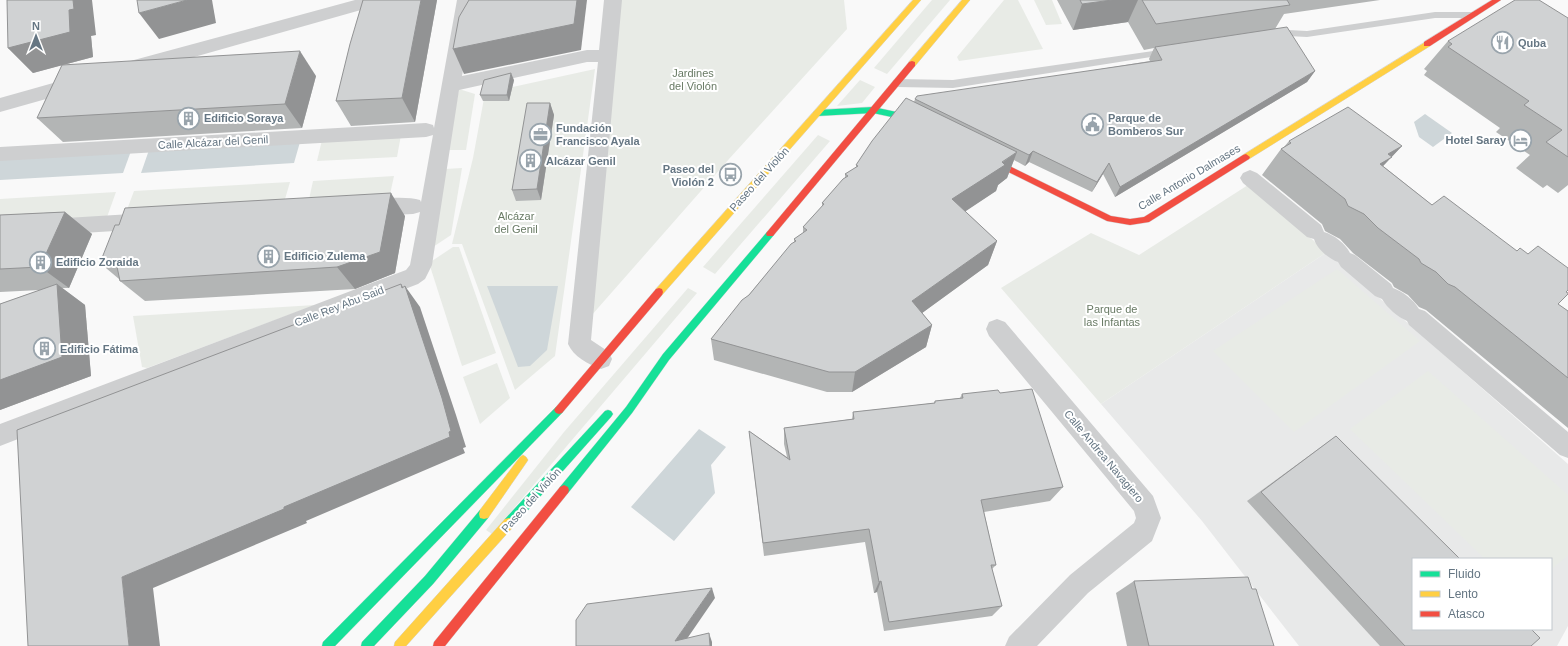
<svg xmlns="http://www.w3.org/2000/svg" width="1568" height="646" viewBox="0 0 1568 646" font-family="Helvetica,sans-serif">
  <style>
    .built { fill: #e8e9e9; fill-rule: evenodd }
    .green { fill: #e8ebe6 }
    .water { fill: #ced6d9 }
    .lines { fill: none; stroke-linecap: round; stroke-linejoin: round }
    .fast-casing { stroke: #d5d6d7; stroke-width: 1 }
    .slow-casing { stroke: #d5d6d7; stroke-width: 1 }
    .jam-casing { stroke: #d5d6d7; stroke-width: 1 }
    .lane { fill: #cecfd0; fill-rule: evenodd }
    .street { fill: #cecfd0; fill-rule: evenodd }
    .fast { fill: #16e098; fill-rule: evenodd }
    .slow { fill: #ffcf43; fill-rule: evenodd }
    .jam { fill: #f24e42; fill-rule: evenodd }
    .wall { fill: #b3b5b5 }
    .shaded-wall { fill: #929394 }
    .building { fill: #d0d2d3; stroke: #929394 }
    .labels { text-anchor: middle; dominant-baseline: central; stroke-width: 4; stroke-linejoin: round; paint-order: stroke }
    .poi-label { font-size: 11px; font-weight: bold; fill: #657683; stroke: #fff; text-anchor: start }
    .park-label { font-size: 11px; fill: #687a64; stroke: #fff }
    .street-label { font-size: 11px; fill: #657683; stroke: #fff }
  </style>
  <rect width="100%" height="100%" fill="#f9f9f9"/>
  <path class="built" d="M1327,252l241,212v162l-11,20h-258l-97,-125 -101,-117zM1413,559h138v70h-138z"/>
  <g class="green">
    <path d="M619,0h225l3,29 -118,130 -138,157z"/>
    <path d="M932,0h18l-63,74 -13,-6z"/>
    <path d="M1004,0h14l25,49 -84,12 -2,-4z"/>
    <path d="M1034,0h18l10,24 -16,1z"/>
    <path d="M595,69l-40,287 -40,34 -53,-146h-10l21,-86 12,-65z"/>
    <path d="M860,80l15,7 -13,16 -25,3z"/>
    <path d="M459,89l16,5 -9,56h-18z"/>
    <path d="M401,135l-4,22 -80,4 5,-21z"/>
    <path d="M818,135l12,6 -115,133 -12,-7z"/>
    <path d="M462,168l-11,67 -21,14 15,-80z"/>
    <path d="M394,176l-5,23 -81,5 5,-23z"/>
    <path d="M290,182l-7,24 -158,9 9,-24z"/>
    <path d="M1248,185l79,67 -226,152 -100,-116 90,-55 48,22z"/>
    <path d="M116,192l-9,25 -107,6v-24z"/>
    <path d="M453,247h6l37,106 -34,13 -33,-103z"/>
    <path d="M1337,269l83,72 -126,91 -81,-81z"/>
    <path d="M688,288l9,5 -205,241 -6,-4 78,-98z"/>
    <path d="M315,305l-168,63 -5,-1 -9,-51z"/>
    <path d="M497,363l13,35 -30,26 -17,-47z"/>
    <path d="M1428,371l140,124v60l-17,15v-11h-66l-135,-130z"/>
  </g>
  <g class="water">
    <path d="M1425,114l27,19 -19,14 -14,-10 -5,-15z"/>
    <path d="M300,142l-6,21 -153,10 8,-23z"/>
    <path d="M131,151l-8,22 -123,7v-21z"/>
    <path d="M487,286h71l-11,64 -17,16 -12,1z"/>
    <path d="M699,429l27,18 -15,18 4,28 -41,48 -43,-34z"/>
  </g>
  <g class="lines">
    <defs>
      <g id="fast">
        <path d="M873,107l33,7 17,9 1,2 -4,3 -19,-9 -28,-6 -56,3 -4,-3 4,-3z"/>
        <path d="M770,231l4,3 -1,2 -104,124 -37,53 -64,80 -4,2 -4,-2 -1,-3 1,-3 66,-80 37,-53 104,-122z"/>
        <path d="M559,406l3,1 2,3 -2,3 -227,233h-13l1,-4 233,-235z"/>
        <path d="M608,410l3,1 2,3 -2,3 -98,110 -4,1 -4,-1 -1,-4 1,-4 100,-108z"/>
        <path d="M484,509l4,1 1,4 -1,4 -55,66 -59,62h-13l1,-4 63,-66 55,-66z"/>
      </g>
      <g id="slow">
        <path d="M913,0h8l-259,295h-6l-1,-3 1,-3z"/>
        <path d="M962,0h8l-55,66h-6v-4z"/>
        <path d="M1427,41l3,1v4l-181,113h-6l-1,-2 1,-2z"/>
        <path d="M523,455l3,2 2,3 -2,3 -38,55 -4,1 -4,-1 -1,-4 1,-4 40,-53z"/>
        <path d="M509,518l4,1 1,4 -1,4 -107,119h-12l1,-4 110,-123z"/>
      </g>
      <g id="jam">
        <path d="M1492,0h9l-71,46h-6v-4z"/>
        <path d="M912,61l3,1v4l-142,170h-6l-1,-2 1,-2 142,-170z"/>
        <path d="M985,154l126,62 19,3 14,-2 99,-62 3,-1 4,3 -1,2 -100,63 -19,3 -23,-4 -125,-62 -1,-2z"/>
        <path d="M659,288l3,1 1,3 -1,3 -100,118 -3,1 -3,-1 -2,-3 2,-3 100,-118z"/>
        <path d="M564,485l4,2 1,3 -1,3 -123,153h-12l1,-4 126,-155z"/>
      </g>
    </defs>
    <use href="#fast" class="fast-casing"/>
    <use href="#slow" class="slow-casing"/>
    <use href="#jam" class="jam-casing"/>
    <g class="lane">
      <path d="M1435,12h38l5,3 -5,3h-38l-128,19 -19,-1 -12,2 -5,-3 2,-2 15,-3 19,1z"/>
      <path d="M1167,49l5,3 -2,2 -217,34 -56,-1 -4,-1 -1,-3 1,-3 4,-1 56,1z"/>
    </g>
    <g class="street">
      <path d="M355,0h30l-3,4 -248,70 -6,-2 -3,-5 3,-5 6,-2z"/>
      <path d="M457,0h18l-13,76 125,-26h12l5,-50h18l-31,340 18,12 3,7 -3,7 -8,3c-12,-4 -28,-13 -33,-25l30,-282h-11l-128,28 -27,175 -7,14 -7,5 -418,162v-22l406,-154 4,-5 10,-53 -7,2 -43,2 -7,-2 -3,-6 3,-6c14,-4 44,-6 57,-2l1,2 12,-67 -7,2 -426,24v-14l426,-24 7,2 1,3z"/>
      <path d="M78,76l7,2 2,5 -2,5 -85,24v-14z"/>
      <path d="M1250,170l7,3 64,52 3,7c10,3 21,11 26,21l5,2 36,29 2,4c9,3 21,12 26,21l6,2 143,121v26l-8,-3 -151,-130 -2,-4c-9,-4 -20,-13 -25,-22l-7,-3 -34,-29 -3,-5c-9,-3 -21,-13 -24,-23l-7,-2 -64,-54 -3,-5 3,-5z"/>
      <path d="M148,213l7,2 3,6 -3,6 -7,2 -148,9v-16z"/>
      <path d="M997,319l8,3 148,174 8,22 -9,23 -64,52 -51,53h-32l4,-9 61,-62 64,-52 2,-5 -2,-7 -145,-175 -3,-7 3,-7z"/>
    </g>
    <use href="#fast" class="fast"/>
    <use href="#slow" class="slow"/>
    <use href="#jam" class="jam"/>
  </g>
  <g class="wall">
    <path d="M363,0h74l-22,122 -64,4 -15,-25z"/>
    <path d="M1057,0h323l-96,14 -9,15 40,42 -8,11 -192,115 -12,-23 -11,18 -63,-30 -4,4 -11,-6 -7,18 -9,7 -2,6 -31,20 32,30 -9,24 -66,48 10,12 -6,22 -74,45h-25l-113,-32 -3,-21 83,-97v-3l9,-6v-6l19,-20v-4l23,-25v-4l11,-6v-3l58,-63 1,-3 235,-38 -1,-2 5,-11 -10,2 -16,-28 -55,8z"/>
    <path d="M1568,18v167l-10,8 -11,-8 -4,3 -27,-20 14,-13 -34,-23 4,-4 -76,-53 3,-4 -3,-2 24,-28z"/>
    <path d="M96,35l-5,1 2,21 -30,8 253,11 -14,52 -239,14 -26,-24 25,-53 -29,8 -25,-25z"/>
    <path d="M514,80l-5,21h-26l-3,-6z"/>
    <path d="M550,103l4,12 -13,85 -25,1 -4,-11z"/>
    <path d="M1289,141l113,5 -19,20 49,39 134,87 -8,12 10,7v117l-142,-118 -7,-3 -11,-12 -14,-8 -2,-4 -39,-30 -13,-14 -15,-8 -3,-7 -60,-49 19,-26 3,-2z"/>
    <path d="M65,212l27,22 -23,54h-7l23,17 6,71 -91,34v-106l40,-14 -40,2v-77z"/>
    <path d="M405,216l-10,57 -40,16 -210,12 -25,-20 -1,-2 -19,-16z"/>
    <path d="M1000,393l63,94 -13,14 -66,11 12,53 -4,4 10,37 -10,10 -108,15 -7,-39 -3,1 -9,-51 -101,14 -15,-125 38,26 -3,-13v-16l68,-9 1,-7 81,-9 1,-2 25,-3 2,-4z"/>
    <path d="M1336,436l195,210h-151l-133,-145z"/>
    <path d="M1134,581l118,8 22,57h-147l-11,-53z"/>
  </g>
  <g class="shaded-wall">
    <path d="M73,0h19l4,35 -5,1 2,21 -60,16 -25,-25 61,-38z"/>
    <path d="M187,0h25l4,23 -57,16 -20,-26z"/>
    <path d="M421,0h16l-22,122 -13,-24z"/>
    <path d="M577,0h10l-6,50 -117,24 -11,-25z"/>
    <path d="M1112,0h26l-10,22 -55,8 9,-26z"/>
    <path d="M300,51l16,25 -14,52 -17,-24z"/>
    <path d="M1315,71l-8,11 -192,115 5,-10z"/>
    <path d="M511,73l3,7 -5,21 -2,-6z"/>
    <path d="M550,103l4,12 -13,85 -4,-11z"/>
    <path d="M1402,146l-35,37 -10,7 31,-36z"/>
    <path d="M1033,151l-4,11 -4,4 4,-11z"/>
    <path d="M1017,152l-10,26 -9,7 -2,6 -51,34 7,-26z"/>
    <path d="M1109,163l-6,11 -11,18 5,-10z"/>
    <path d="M391,193l14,23 -10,57 -40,16 -18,-22z"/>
    <path d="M65,212l27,22 -23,54 -29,-21z"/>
    <path d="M997,241l-9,24 -81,59 5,-23z"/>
    <path d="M57,284l28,21 6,71 -91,34v-30z"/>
    <path d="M401,284l7,11 -3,-9 15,21 36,108 10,32 -3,1 2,5 -159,68 1,2 -154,65 7,58h-31l-7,-69 162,-70 118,-219z"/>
    <path d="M932,325l-6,22 -74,45 3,-20z"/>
    <path d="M881,581l-4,11 -3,1 5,-11z"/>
    <path d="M712,588l3,10 -33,48 -7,-5z"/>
    <path d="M709,633l3,9v4h-2z"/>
  </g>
  <g class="building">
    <path d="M7,0h66l1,9 -5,1 1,22 -62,16z"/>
    <path d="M137,0h50l-48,13z"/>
    <path d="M363,0h58l-19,98 -66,3 14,-57z"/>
    <path d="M469,0h108l-3,24 -121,25 6,-32z"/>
    <path d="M1080,0h32l-30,4z"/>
    <path d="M1142,0h145l3,5 -134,19z"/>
    <path d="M1515,0h24l29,18v139l-22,-15 16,-12 -38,-25 5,-4 -81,-54 4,-3 -4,-3z"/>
    <path d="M1287,27l28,44 -195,116 -11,-24 -12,19 -64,-31 -4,4 -114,-56 2,-3 245,-36 -7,-13z"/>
    <path d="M300,51l-15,53 -248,14 25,-53z"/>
    <path d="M511,73l-4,22h-27l4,-15z"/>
    <path d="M906,98l111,54 -15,10 3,3 -53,34 45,42 -85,60 20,24 -77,47h-26l-118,-33 31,-39 7,-5 42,-51 5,-3 -2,-2 13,-9 -4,-3 21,-23 -2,-1 21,-24 5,-3 -3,-2 13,-8 -2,-1 16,-24z"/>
    <path d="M527,103h23l-13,86 -25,1z"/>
    <path d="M1348,107l54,39 -14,8 4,3 -12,7 52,41 12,-9 73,55 3,-3 8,6 10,-8 30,22v22l-2,2 2,1v1l-10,10 10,7v67l-113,-91 -7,-3 -12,-12 -15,-9 -2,-4 -41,-31 -14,-14 -16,-8 -3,-7 -64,-50 10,-6 -2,-2z"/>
    <path d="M391,193l-11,59 -43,15 -217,14 -4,-19 -16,1 15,-38h4l6,-17z"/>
    <path d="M65,212l-25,55 -40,2v-54z"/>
    <path d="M57,284l5,73 -62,23v-76z"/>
    <path d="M401,284l1,4 3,-2 37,112 9,33 -2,1 1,5 -166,70v2l-162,68 7,69h-101l-11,-216z"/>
    <path d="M1032,389l31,98 -82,13 15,65h-5l11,41 -113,16 -8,-41 -2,1 -10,-53 -106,14 -14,-112 41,29 -6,-32 70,-9 -1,-7 82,-9v-2l28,-3 -1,-4 36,-4 2,3z"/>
    <path d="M1336,436l124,123h-47v70h118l9,9 -9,8h-126l-144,-154z"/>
    <path d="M1248,577l4,12h4l18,57h-125l-15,-65z"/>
    <path d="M712,588l-37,53 34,-8 1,13h-134v-26l11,-16z"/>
  </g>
  <defs>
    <symbol id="restaurant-ring" viewBox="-11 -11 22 22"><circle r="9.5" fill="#fff" stroke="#99a4ac" stroke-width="1.5"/><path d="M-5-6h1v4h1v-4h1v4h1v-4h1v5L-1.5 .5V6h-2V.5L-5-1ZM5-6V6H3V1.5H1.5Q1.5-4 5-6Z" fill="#99a4ac"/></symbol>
    <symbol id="building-ring" viewBox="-11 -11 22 22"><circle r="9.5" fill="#fff" stroke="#99a4ac" stroke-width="1.5"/><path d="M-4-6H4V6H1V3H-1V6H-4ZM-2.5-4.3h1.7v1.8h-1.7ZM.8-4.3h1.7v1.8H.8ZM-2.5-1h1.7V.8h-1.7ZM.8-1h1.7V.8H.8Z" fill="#99a4ac"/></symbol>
    <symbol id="civic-ring" viewBox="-11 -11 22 22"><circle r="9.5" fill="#fff" stroke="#99a4ac" stroke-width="1.5"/><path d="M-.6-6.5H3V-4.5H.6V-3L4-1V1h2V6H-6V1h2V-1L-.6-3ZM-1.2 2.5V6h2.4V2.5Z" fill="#99a4ac"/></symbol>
    <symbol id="office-ring" viewBox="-11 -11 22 22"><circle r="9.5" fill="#fff" stroke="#99a4ac" stroke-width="1.5"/><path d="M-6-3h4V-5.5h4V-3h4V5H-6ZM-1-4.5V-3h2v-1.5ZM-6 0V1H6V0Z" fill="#99a4ac"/></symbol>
    <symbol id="hotel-ring" viewBox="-11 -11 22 22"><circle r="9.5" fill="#fff" stroke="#99a4ac" stroke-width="1.5"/><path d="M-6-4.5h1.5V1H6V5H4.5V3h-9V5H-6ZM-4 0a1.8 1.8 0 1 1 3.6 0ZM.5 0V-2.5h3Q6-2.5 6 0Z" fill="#99a4ac"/></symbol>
    <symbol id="bus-ring" viewBox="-11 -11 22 22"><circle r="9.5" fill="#fff" stroke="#99a4ac" stroke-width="1.5"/><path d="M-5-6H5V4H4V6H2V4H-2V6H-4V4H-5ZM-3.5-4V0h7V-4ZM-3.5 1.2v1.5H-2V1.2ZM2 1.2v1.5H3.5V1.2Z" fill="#99a4ac"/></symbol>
  </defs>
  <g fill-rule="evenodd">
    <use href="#restaurant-ring" x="1490" y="30" width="25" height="25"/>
    <use href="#building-ring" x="176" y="106" width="25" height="25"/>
    <use href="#civic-ring" x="1080" y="112" width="25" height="25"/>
    <use href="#office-ring" x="528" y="122" width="25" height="25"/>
    <use href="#hotel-ring" x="1508" y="128" width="25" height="25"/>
    <use href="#building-ring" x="518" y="148" width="25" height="25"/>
    <use href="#bus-ring" x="718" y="162" width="25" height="25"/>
    <use href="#building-ring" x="256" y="244" width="25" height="25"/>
    <use href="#building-ring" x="28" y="250" width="25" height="25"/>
    <use href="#building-ring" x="32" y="336" width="25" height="25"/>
  </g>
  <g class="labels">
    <g class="poi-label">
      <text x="1518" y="43">Quba</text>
      <text x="204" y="118">Edificio Soraya</text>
      <text x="1108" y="118">Parque de<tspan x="1108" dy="13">Bomberos Sur</tspan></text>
      <text x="556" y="128">Fundación<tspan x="556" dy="13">Francisco Ayala</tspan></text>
      <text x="1506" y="140" text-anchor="end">Hotel Saray</text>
      <text x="546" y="161">Alcázar Genil</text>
      <text x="714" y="169" text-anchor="end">Paseo del<tspan x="714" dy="13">Violón 2</tspan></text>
      <text x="284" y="256">Edificio Zulema</text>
      <text x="56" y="262">Edificio Zoraida</text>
      <text x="60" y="349">Edificio Fátima</text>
    </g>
    <g class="park-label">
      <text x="693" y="73">Jardines<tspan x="693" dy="13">del Violón</tspan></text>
      <text x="516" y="216">Alcázar<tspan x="516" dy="13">del Genil</tspan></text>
      <text x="1112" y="309">Parque de<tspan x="1112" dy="13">las Infantas</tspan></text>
    </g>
    <g class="street-label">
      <text transform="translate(213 142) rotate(-3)">Calle Alcázar del Genil</text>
      <text transform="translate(1189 177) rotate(-31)">Calle Antonio Dalmases</text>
      <text transform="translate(759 179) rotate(-48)">Paseo del Violón</text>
      <text transform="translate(339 306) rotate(-21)">Calle Rey Abu Said</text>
      <text transform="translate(1104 456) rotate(50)">Calle Andrea Navagiero</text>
      <text transform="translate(531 500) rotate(-48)">Paseo del Violón</text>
    </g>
  </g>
  <rect x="1412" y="558" width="140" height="72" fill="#ffffff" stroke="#c1c8cd"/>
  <rect x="1420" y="571" width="20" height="6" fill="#16e098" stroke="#c1c8cd"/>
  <text x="1448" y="578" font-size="12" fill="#657683">Fluido</text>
  <rect x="1420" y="591" width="20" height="6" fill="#ffcf43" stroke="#c1c8cd"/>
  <text x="1448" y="598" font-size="12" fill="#657683">Lento</text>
  <rect x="1420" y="611" width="20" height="6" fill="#f24e42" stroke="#c1c8cd"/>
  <text x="1448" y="618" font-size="12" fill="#657683">Atasco</text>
  <g transform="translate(36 36)" stroke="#ffffff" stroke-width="3" paint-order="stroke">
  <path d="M0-3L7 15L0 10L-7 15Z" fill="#657683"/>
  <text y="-6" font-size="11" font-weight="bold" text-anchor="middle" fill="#657683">N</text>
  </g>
</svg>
